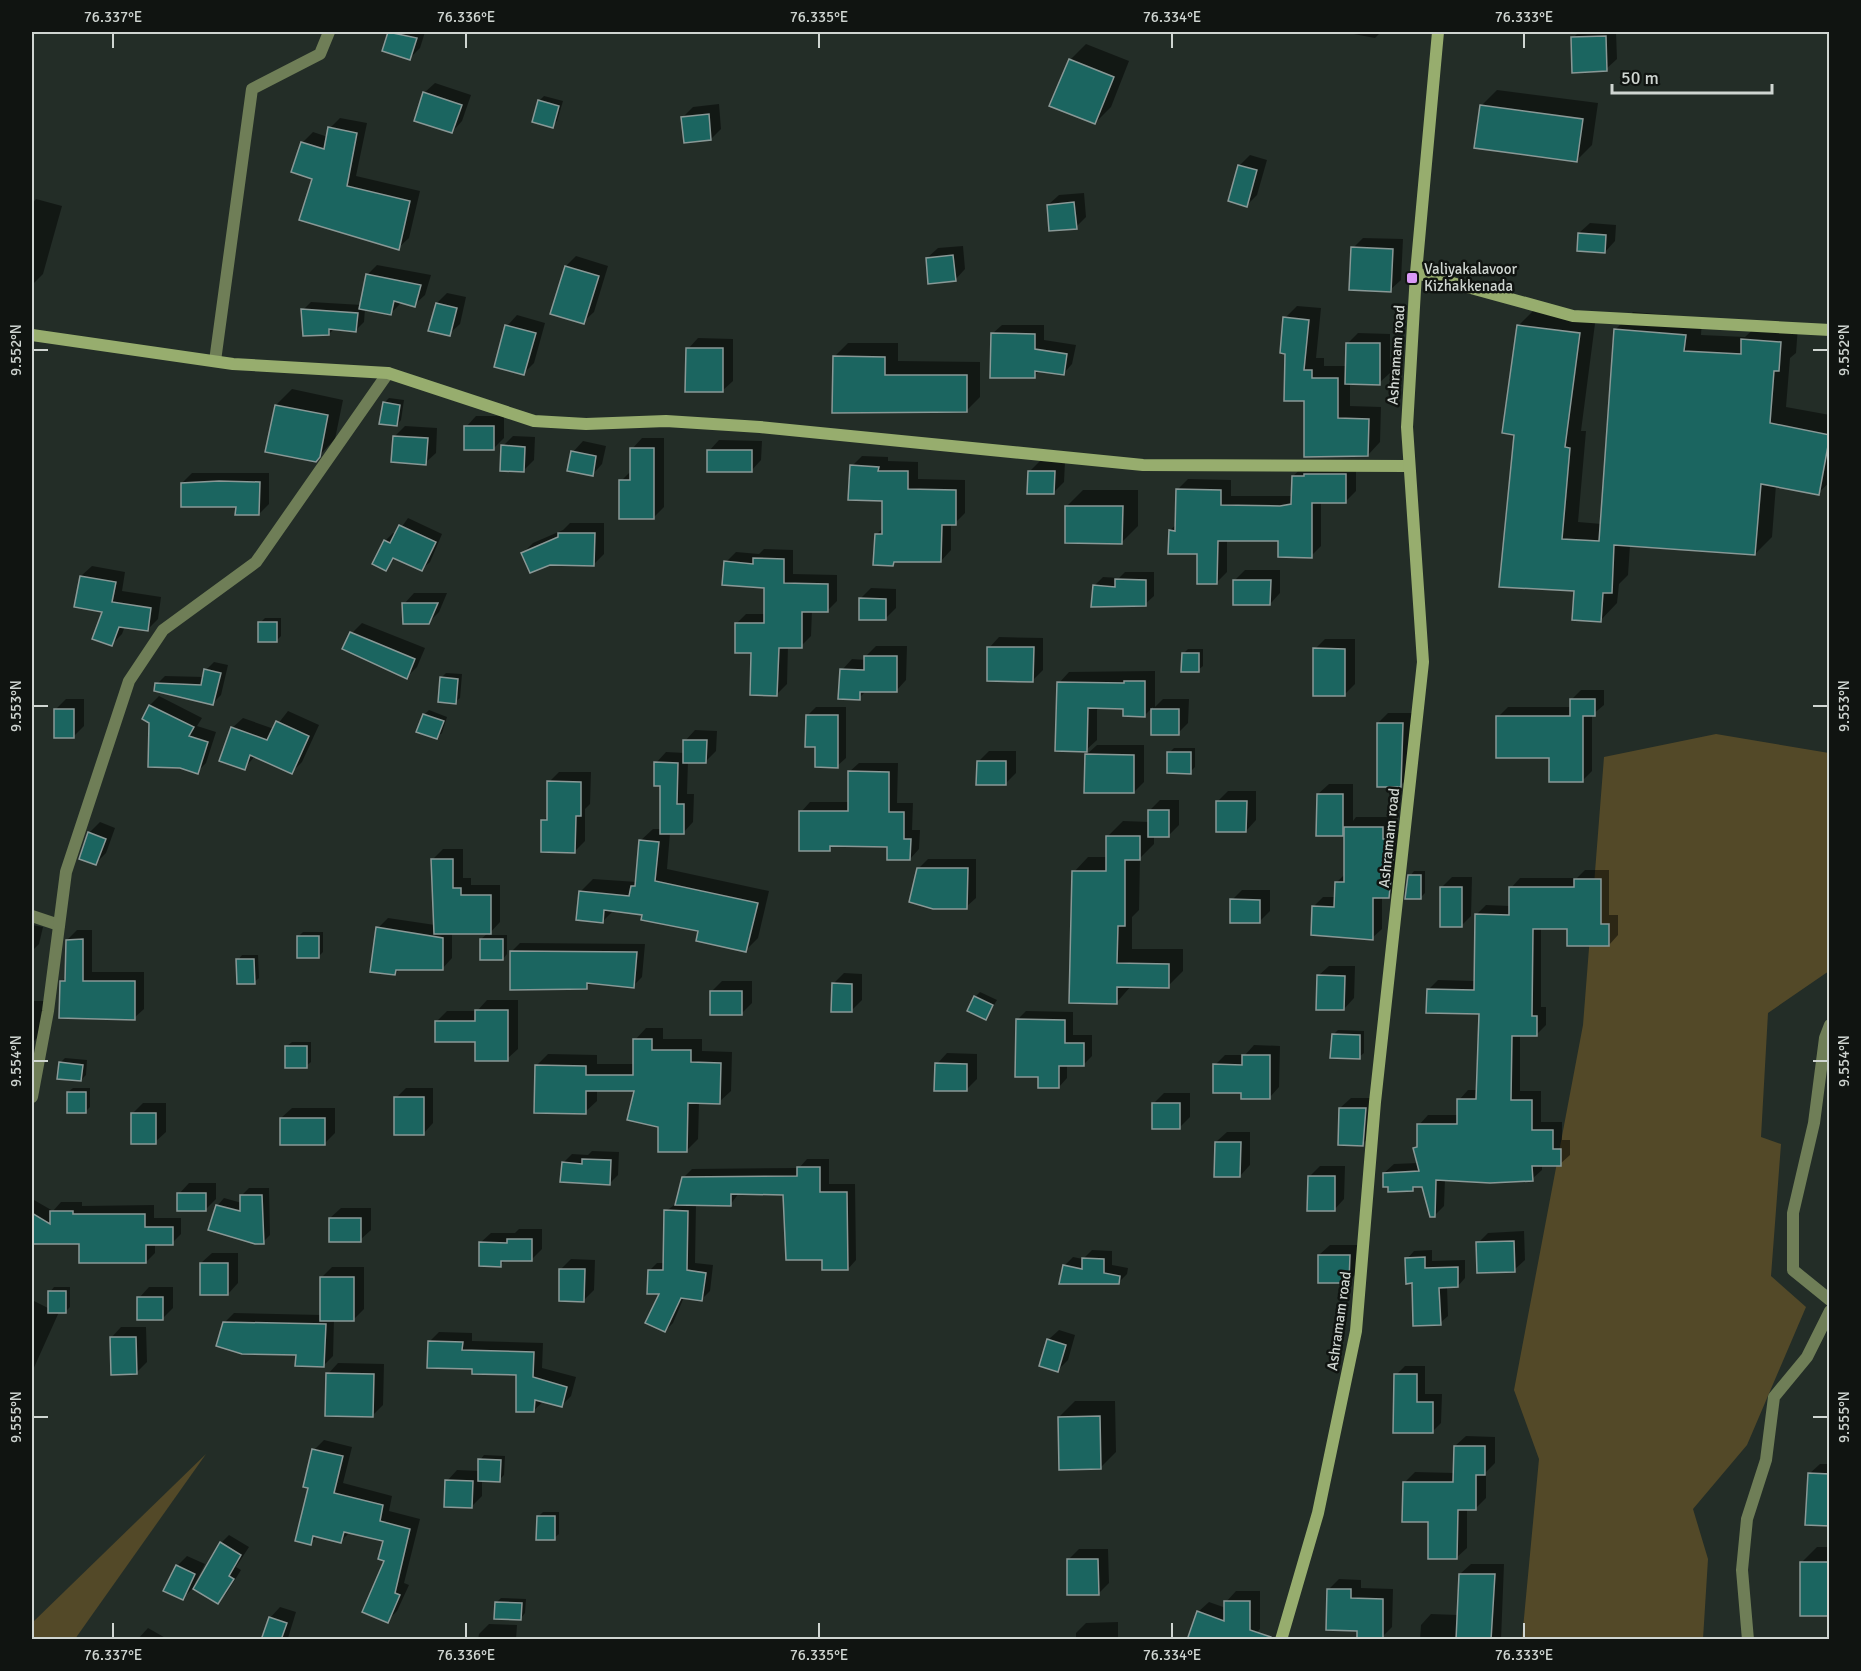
<svg xmlns="http://www.w3.org/2000/svg" width="1861" height="1671" viewBox="0 0 1861 1671" font-family="Signika,sans-serif">
  <style>
    .green { fill: #534928 }
    .shadow { fill: #0007 }
    .building { fill: #1b6560; stroke: #899896; stroke-width: 1.5 }
    .lines { fill: none; stroke-linecap: round; stroke-linejoin: round }
    .street { stroke: #6f7e57; stroke-width: 12 }
    .secondary { stroke: #97ad6e; stroke-width: 12 }
    .ticks { fill: none; stroke: #cfd5d1; stroke-width: 2 }
    .poi-dot { fill: #da9af6; stroke: #101411; stroke-width: 2 }
    .labels { text-anchor: middle; dominant-baseline: central; stroke-width: 5; stroke-linejoin: round; paint-order: stroke }
    .poi-label { font-size: 15px; fill: #cfd5d1; stroke: #101411; text-anchor: start }
    .street-label { font-size: 15px; fill: #cfd5d1; stroke: #101411 }
    .neatline { fill: none; stroke: #cfd5d1; stroke-width: 2 }
    .ticks-label { font-size: 15px; text-anchor: middle; fill: #cfd5d1 }
  </style>
  <rect width="100%" height="100%" fill="#232d27"/>
  <g class="green">
    <path d="M1716,734l113,19v218l-61,42 -7,124 20,7 -10,132 35,31 -59,138 -54,64 15,50 -5,80h-181l17,-180 -25,-69 69,-365 21,-268z"/>
    <path d="M206,1454l-131,185h-43v-16z"/>
  </g>
  <g class="shadow">
    <path d="M389,32h36l-5,16 -10,10 -26,-8z"/>
    <path d="M1238,32h25l-25,2z"/>
    <path d="M1343,32h38l-6,6z"/>
    <path d="M1579,32h37l1,27 -11,10 -34,-30z"/>
    <path d="M1086,44l43,17 -18,46 -16,16 -25,-63z"/>
    <path d="M435,83l36,12 -9,26 -10,11 -28,-39z"/>
    <path d="M1497,90l101,13 -6,42 -16,16 -95,-55z"/>
    <path d="M544,96l19,5 -6,20 -5,5 -13,-25z"/>
    <path d="M719,104l2,25 -10,10 -28,-22 10,-10z"/>
    <path d="M340,118l27,5 -11,53 64,15 -11,47 -11,10 -84,-70 -21,-7 10,-29 10,-10 15,5 2,-9z"/>
    <path d="M1250,155l17,5 -10,35 -10,10 -8,-39z"/>
    <path d="M1084,193l2,24 -10,10 -28,-22 11,-10z"/>
    <path d="M36,199l26,7 -19,68 -11,11v-81z"/>
    <path d="M1590,223l26,2 -1,16 -10,11 -26,-19z"/>
    <path d="M1363,238l40,1 -2,41 -11,10 -37,-42z"/>
    <path d="M963,246l2,23 -10,11 -28,-22 11,-10z"/>
    <path d="M576,256l32,10 -14,46 -11,10 -17,-56z"/>
    <path d="M377,265l54,10 -6,20 -11,10 -13,-2 -10,10 -26,-4 -1,13 -8,8 -21,-2 -6,6 -26,-24 8,-8 51,3 5,-30z"/>
    <path d="M447,293l19,4 -6,27 -11,10 -12,-31z"/>
    <path d="M1297,306l24,2 -5,50h8v8h23v-22l11,-11 32,1v39l-11,10h-29v23l31,1 -1,35 -12,13 -62,-55 -19,-47 -2,-35z"/>
    <path d="M1535,309l61,7 -15,115h5l-8,91 24,2 14,-195 17,-17 69,6 -1,17 44,2 15,-14 38,3 -2,27 -6,5 -4,49 44,8v67l-12,11 -42,-8 -4,52 -17,17 -125,-9 -2,30 -9,9 -2,19 -17,18 -24,-31 -61,-156 3,-108z"/>
    <path d="M517,315l28,8 -11,40 -10,10 -17,-47z"/>
    <path d="M1002,325h42v15l32,5 -4,19 -9,10 -23,-4 -6,6 -42,-42z"/>
    <path d="M698,338l35,1v42l-11,10 -34,-42z"/>
    <path d="M848,343h50v18l82,1v35l-14,14 -132,-54z"/>
    <path d="M292,389l51,11 -8,39 -20,21 -39,-55z"/>
    <path d="M389,398l15,2 -3,20 -4,5 -13,-22z"/>
    <path d="M476,416h28v22l-11,11 -27,-22z"/>
    <path d="M405,426l32,2 -1,25 -11,10 -30,-27z"/>
    <path d="M513,436l22,1 -1,23 -10,10 -21,-24z"/>
    <path d="M642,438h22v69l-11,11 -32,-37 11,-11v-21z"/>
    <path d="M719,440l43,1 -1,19 -10,11 -42,-20z"/>
    <path d="M583,441l23,5 -4,18 -10,11 -19,-23z"/>
    <path d="M862,456l26,1v4l30,1v17l47,1v33l-10,10h-4v27l-10,11h-44l-4,4 -17,-30 7,-7v-28l-31,-34z"/>
    <path d="M1040,461l25,1 -1,20 -10,10 -25,-20z"/>
    <path d="M1356,464v27l-11,11h-24v44l-10,10 -31,-16h-53v32l-11,11 -18,-30 -28,-23 7,-6v-34l11,-11 43,1v16h62v-20l11,-10z"/>
    <path d="M192,473h77v31l-10,10 -77,-31z"/>
    <path d="M1083,490h55v36l-16,16 -55,-36z"/>
    <path d="M408,518l34,16 -12,28 -8,7 -26,-12 -10,12 -1,-28 8,-8 3,2z"/>
    <path d="M570,523h34v31l-10,10 -71,-11 10,-10 30,-13z"/>
    <path d="M764,549l29,1v24l44,1v26l-10,10 -15,-1 -1,26 -10,10h-13l-1,38 -10,10 -40,-71 9,-9h19v-27l-39,-25 10,-10 23,2z"/>
    <path d="M92,566l33,6 -3,19 39,6 -3,22 -11,11 -22,-4 -3,8 -10,10 -8,-33 -23,-35z"/>
    <path d="M1245,570h35v23l-10,11 -35,-24z"/>
    <path d="M1125,572h29v24l-9,8 -51,-18 9,-9 16,1z"/>
    <path d="M871,588l25,1v19l-11,11 -25,-20z"/>
    <path d="M414,593h33l-8,19 -10,10 -25,-18z"/>
    <path d="M265,618h16v18l-5,5 -16,-18z"/>
    <path d="M362,623l63,25 -8,19 -10,10 -55,-44z"/>
    <path d="M999,637l44,1v32l-10,10 -44,-32z"/>
    <path d="M1325,639h30v45l-11,11 -29,-46z"/>
    <path d="M876,646h31l-1,34 -10,11 -29,-1 -8,8 -17,-28 10,-11 14,1v-4z"/>
    <path d="M1188,649h15v17l-5,4 -15,-16z"/>
    <path d="M214,662l14,3 -7,30 -8,8 -56,-19 8,-8 39,1 2,-7z"/>
    <path d="M1155,671v36l8,-8h26l-1,24 -10,10h-25v-26l-8,8 -20,-8h-28v33l-11,10 -27,-67 10,-11z"/>
    <path d="M446,673l16,1 -2,24 -5,4 -14,-24z"/>
    <path d="M1581,690h23v15l-12,10v56l-10,10 -84,-64 10,-10h63v-7z"/>
    <path d="M159,696l43,22 -5,8 19,6 -10,31 -9,9 -46,-50 -7,-4 6,-13z"/>
    <path d="M66,699h18v27l-10,10 -18,-27z"/>
    <path d="M816,707h30v51l-9,8 -21,-20 -9,-30z"/>
    <path d="M429,710l18,7 -5,16 -5,4 -13,-22z"/>
    <path d="M288,711l31,14 -17,37 -10,10 -37,-16 -11,13 -12,-41 11,-10 31,11z"/>
    <path d="M1388,713h25l-2,62 -11,11 -22,-63z"/>
    <path d="M695,730l22,1 -1,20 -10,10h-18l-1,33h7l-1,28 -10,11h-13l-3,36 102,22 -11,47 -12,12 -46,-20 -56,-16 -30,-4 -12,12 -21,-31 12,-12 44,3 3,-41 13,-12h8l1,-45 -6,-21 10,-11 19,1v-12z"/>
    <path d="M1097,745h47v37l-10,10 -48,-37z"/>
    <path d="M1174,748h21v19l-5,5 -21,-19z"/>
    <path d="M989,751h27v22l-11,11 -27,-22z"/>
    <path d="M859,763h39l-1,40h16l-1,27h8l-1,19 -9,10 -21,-13 -55,-1 -5,5 -28,-38 9,-10h39v-30z"/>
    <path d="M559,772h32l-1,32 -5,5v32l-10,10 -32,-30 6,-6v-33z"/>
    <path d="M1329,784h24v37l3,-4h36v13h12l-6,57 -10,10h-6v32l-10,9 -59,-31 10,-10h13v-14l10,-10v-42l-4,4 -24,-41z"/>
    <path d="M1228,791h28v29l-10,11 -29,-29z"/>
    <path d="M1160,800h19v25l-11,11 -14,-1v9l-14,14 -1,52 -7,7v32h51v22l-15,15h-37l-14,16 -43,-130 14,-15h19l1,-21 15,-15 27,1v-12z"/>
    <path d="M100,822l15,6 -9,25 -11,11 -6,-31z"/>
    <path d="M443,849h20v29h8v7h29v37l-12,13h19v19l-4,5 -22,-20 7,-6h-36v25l-10,11h-42l-5,5 -17,-46 10,-10 47,7 -2,-66z"/>
    <path d="M928,859h48v39l-10,9 -47,-39z"/>
    <path d="M1585,870h24v45h9v20l-9,10 -41,-18h-27v80h5v18l-10,10h-16v56h21v31h21v18h8v15l-10,9h-18v6l-10,9h-87l-1,27 -9,9 -11,-30h-7l-4,5 -29,-17 10,-9 24,-1 -3,-14 4,-4v-20l9,-10h31v-15l9,-10h10l3,-77 -53,-23 10,-10 37,1 1,-66 10,-10 24,1 1,-18 9,-10h57z"/>
    <path d="M1414,871h11v22l-5,5 -10,-22z"/>
    <path d="M1452,877h20l-1,39 -10,10 -19,-39z"/>
    <path d="M1242,890h28v21l-11,11 -27,-22z"/>
    <path d="M32,925l11,2 -4,17 -7,7z"/>
    <path d="M77,930h15v42h52v37l-10,9 -72,-37 5,-5v-36z"/>
    <path d="M303,932h20v20l-5,5 -20,-20z"/>
    <path d="M520,943l125,1 -3,33 -9,9 -42,-4 -4,5 -76,-35z"/>
    <path d="M242,955h16l1,23 -5,4 -16,-22z"/>
    <path d="M1329,966h26l-1,32 -10,11 -26,-33z"/>
    <path d="M844,973l18,1v26l-11,11 -18,-27z"/>
    <path d="M722,981h30v22l-10,10 -30,-22z"/>
    <path d="M980,992l17,8 -11,18 -11,-21z"/>
    <path d="M487,1000h31v49l-11,10 -71,-37 11,-11h30z"/>
    <path d="M32,1001h14l-3,31 -10,10 -1,32z"/>
    <path d="M1026,1011l47,1v23h19v21l-9,9h-16v13l-8,9 -19,-11 -23,-56z"/>
    <path d="M646,1028h17v11h39v12l30,1 -1,39 -12,11h-20l-1,37 -12,12 -26,-25 -24,-36h-39v11l-12,11 -49,-46 12,-12 49,1v9h37l1,-24z"/>
    <path d="M1338,1030l26,1v22l-5,4 -26,-22z"/>
    <path d="M292,1042h19v20l-5,4 -19,-20z"/>
    <path d="M1254,1045l26,1 -1,41 -10,11 -26,-6 -28,-27 10,-10h20z"/>
    <path d="M947,1053l30,1v25l-11,11 -29,-26z"/>
    <path d="M65,1058l22,2 -1,15 -5,5 -21,-17z"/>
    <path d="M73,1088h17v19l-5,5 -17,-20z"/>
    <path d="M406,1088h27v35l-10,11 -27,-36z"/>
    <path d="M1164,1093h26v24l-11,11 -26,-24z"/>
    <path d="M1351,1098h25l-3,36 -11,10 -22,-36z"/>
    <path d="M143,1103h23v29l-11,10 -22,-29z"/>
    <path d="M292,1108h43v25l-11,11 -43,-26z"/>
    <path d="M1227,1132h23v33l-10,11 -24,-34z"/>
    <path d="M592,1151l27,1 -1,23 -8,8 -46,-21 8,-8 16,1z"/>
    <path d="M807,1159h22v25h26l1,76 -8,9 -64,-75 -45,-1 -9,12 -34,-1 -1,59 18,2 -3,26 -8,8 -18,-2 -11,26 -8,8 -3,-39 -13,-21 8,-8h7l2,-52 11,-8 6,-25 9,-9 107,-1z"/>
    <path d="M1320,1166h25l-1,33 -10,11 -25,-33z"/>
    <path d="M189,1183h27v16l-11,11 -26,-16z"/>
    <path d="M249,1188h20l1,47 -7,7 -46,-36 7,-8 18,5v-8z"/>
    <path d="M34,1200l19,11 8,-9h21v4l72,-1v13h27v16l-9,9h-17v10l-9,9 -65,-20h-45l-4,5z"/>
    <path d="M341,1208h30v22l-11,10 -30,-22z"/>
    <path d="M519,1229h23v20l-11,11h-25l-6,5 -20,-22 11,-10h24z"/>
    <path d="M1524,1231l1,29 -11,10 -36,-27 10,-10z"/>
    <path d="M1330,1245h30l-1,26 -10,10 -30,-26z"/>
    <path d="M1092,1250l20,1v14l16,3 -1,6 -9,9 -54,-17 9,-9 10,2z"/>
    <path d="M1432,1250v11l33,-1v18l-7,8h-11l1,30 -8,7 -27,-41 -6,-23 7,-8z"/>
    <path d="M212,1253h26v30l-10,11 -27,-31z"/>
    <path d="M571,1259l24,1 -1,30 -11,11 -22,-32z"/>
    <path d="M332,1267h32v42l-10,10h-20l-1,37 -9,9 -99,-43 9,-9 88,2v-38z"/>
    <path d="M54,1287h16v20l-5,5h-6l-27,60v-72l18,9v-17z"/>
    <path d="M149,1287h24v21l-10,10 -24,-20z"/>
    <path d="M121,1327h25l1,35 -11,11 -25,-35z"/>
    <path d="M1059,1330l16,5 -7,25 -10,10 -10,-30z"/>
    <path d="M439,1332l33,1v8l71,2 -1,25 34,9 -5,19 -10,10 -17,-5 -10,9 -16,-36 -89,-32z"/>
    <path d="M338,1363l46,1 -1,41 -11,11 -44,-42z"/>
    <path d="M1405,1366h20v28h17l-1,29 -9,9 -36,-57z"/>
    <path d="M1075,1401h40l1,51 -16,16 -41,-51z"/>
    <path d="M1466,1436l29,1v26l-9,9v26l-11,11h-8v39l-11,10 -52,-75 11,-11 40,1v-27z"/>
    <path d="M324,1440l28,7 -9,36 49,13 -3,15 31,8 -16,64 5,2 -12,26 -10,10 -2,-81 -35,-8 -9,9 -23,-5 -8,7 -1,-56 5,-37z"/>
    <path d="M484,1455l21,1 -1,19 -5,5h-17v16l-11,11 -24,-26 10,-11 23,1v-11z"/>
    <path d="M1820,1464h10v61l-21,-51z"/>
    <path d="M543,1512h16v22l-5,4 -16,-21z"/>
    <path d="M229,1535l20,12 -13,20 5,3 -15,24 -8,8 -25,-14 -11,11 -5,-33 10,-10 18,8 -10,19 2,2 24,-42z"/>
    <path d="M1817,1547h13v67l-29,-51z"/>
    <path d="M1079,1549h29l1,34 -11,11 -30,-34z"/>
    <path d="M1471,1564h33l-3,76h-81l1,-15 10,-11 27,1 2,-41z"/>
    <path d="M1339,1579l22,1v8l32,1 -1,38 -10,10 -24,-8 -30,-39z"/>
    <path d="M1236,1591h24v38l-10,10 -52,-27 11,-10 17,6v-6z"/>
    <path d="M501,1598l25,1 -1,14 -4,5 -25,-15z"/>
    <path d="M280,1607l16,5 -8,26 -25,2 7,-22z"/>
    <path d="M1118,1622v18h-42v-7l10,-10z"/>
    <path d="M489,1624l28,1 -1,15h-38l1,-6z"/>
    <path d="M148,1628l21,12h-32z"/>
  </g>
  <g class="building">
    <path d="M388,32l29,6 -7,22 -28,-9z"/>
    <path d="M1606,36l1,35 -35,2 -1,-36z"/>
    <path d="M1069,59l45,18 -19,47 -46,-18z"/>
    <path d="M423,92l39,13 -10,28 -38,-12z"/>
    <path d="M538,100l21,6 -6,22 -21,-6z"/>
    <path d="M1480,105l103,14 -6,43 -103,-14z"/>
    <path d="M709,114l2,26 -27,3 -3,-26z"/>
    <path d="M328,127l29,6 -10,53 63,15 -11,49 -100,-30 13,-41 -21,-7 10,-30 23,7z"/>
    <path d="M1238,165l19,5 -10,37 -19,-6z"/>
    <path d="M1074,202l3,27 -28,2 -2,-26z"/>
    <path d="M1578,233l28,2 -1,18 -28,-2z"/>
    <path d="M1351,247l42,2 -2,43 -42,-2z"/>
    <path d="M953,255l3,26 -28,3 -2,-26z"/>
    <path d="M565,266l34,10 -15,48 -34,-10z"/>
    <path d="M366,274l55,11 -6,22 -21,-6 -3,14 -32,-6z"/>
    <path d="M436,303l21,5 -7,28 -22,-5z"/>
    <path d="M301,309l57,4 -2,19 -27,-3v6l-26,1z"/>
    <path d="M1283,317l26,3 -5,50h8v8h26v40l31,1 -1,37 -64,1v-56h-20l1,-47 -5,-1z"/>
    <path d="M505,325l31,8 -12,42 -30,-8z"/>
    <path d="M1517,325l63,8 -15,114 5,1 -8,91 37,2 15,-212 72,6 -2,16 57,3v-15l40,3 -2,29h-5l-4,52 60,12 -11,60 -58,-11 -6,71 -141,-10 -2,48h-9l-2,29 -29,-2 2,-29 -75,-4 15,-152 -12,-2z"/>
    <path d="M991,333l44,1v15l32,5 -3,21 -29,-4v7h-45z"/>
    <path d="M1346,343h34v42l-35,-1z"/>
    <path d="M686,348h37v44h-38z"/>
    <path d="M833,356l52,1v18h82v37l-135,1z"/>
    <path d="M383,402l17,3 -3,21 -18,-2z"/>
    <path d="M275,405l53,10 -8,42 -4,5 -51,-10z"/>
    <rect x="464" y="426" width="30" height="24"/>
    <path d="M393,436l35,2 -2,27 -35,-3z"/>
    <path d="M501,445l24,2 -1,25 -24,-1z"/>
    <path d="M630,448h24v71h-35v-39h11z"/>
    <rect x="707" y="450" width="45" height="22"/>
    <path d="M571,451l25,5 -3,20 -26,-5z"/>
    <path d="M850,465l29,2 -1,4h30v18l48,1v35h-14l-1,37h-47l-1,4 -20,-1 2,-31h7v-33l-34,-1z"/>
    <path d="M1028,471h27l-1,23h-27z"/>
    <path d="M1304,474h42v29h-34v55l-34,-1v-16h-60l-1,43h-20v-30h-29l1,-24 6,1 1,-42 45,1v15l59,1 11,-2 1,-28h12z"/>
    <path d="M219,481l41,1 -1,33h-24l1,-8h-55v-24z"/>
    <path d="M1065,506h58l-1,38 -57,-1z"/>
    <path d="M399,525l37,17 -14,29 -29,-13 -7,13 -14,-7 12,-24 6,3z"/>
    <path d="M558,533h37l-1,33 -44,-1 -20,8 -9,-20 37,-16z"/>
    <path d="M753,558l31,1v24l44,1v28h-26v36h-23l-2,48 -27,-1 1,-42h-16v-30h29v-35l-42,-3 2,-24 29,3z"/>
    <path d="M80,576l36,6 -4,20 39,6 -3,23 -29,-4 -7,19 -20,-7 10,-27 -28,-5z"/>
    <path d="M1115,579l31,1v26l-55,1 2,-22 22,2z"/>
    <path d="M1233,580h38l-1,25h-37z"/>
    <path d="M859,598l27,1v21h-27z"/>
    <path d="M402,603h36l-9,21h-26z"/>
    <rect x="258" y="622" width="19" height="20"/>
    <path d="M350,632l65,27 -8,20 -65,-30z"/>
    <path d="M987,647h47l-1,35 -46,-1z"/>
    <path d="M1313,648l32,1v47h-32z"/>
    <path d="M1182,653h17v19h-18z"/>
    <path d="M864,656h33v36h-37v8l-22,-1 2,-30 24,1z"/>
    <path d="M204,669l17,4 -8,32 -59,-14 1,-8 46,2z"/>
    <path d="M440,677l18,2 -2,25 -18,-2z"/>
    <path d="M1124,681h21v36l-22,-1v-7l-35,-1 -1,44 -32,-1 2,-69 67,1z"/>
    <path d="M1570,699h25v17h-12v66h-34v-24h-53v-42h74z"/>
    <path d="M149,705l45,22 -5,9 19,6 -10,32 -18,-6 -32,-1 1,-44 -7,-4z"/>
    <rect x="54" y="709" width="20" height="29"/>
    <rect x="1151" y="709" width="28" height="26"/>
    <path d="M423,714l21,7 -7,18 -21,-7z"/>
    <path d="M806,715h32v53l-23,-1v-20h-10z"/>
    <path d="M276,721l33,15 -17,38 -42,-19 -5,15 -26,-9 12,-34 36,13z"/>
    <path d="M1377,723h26l-2,64h-24z"/>
    <path d="M683,740h24l-1,23h-23z"/>
    <path d="M1167,752h24v22l-24,-1z"/>
    <path d="M1085,754l49,1v38h-50z"/>
    <path d="M977,761h29v24h-30z"/>
    <path d="M654,762l24,1 -1,41h7v30h-24v-48h-6z"/>
    <path d="M848,771l41,1v40h15v27h7l-1,21h-23v-13l-57,-1v5h-31v-40h49z"/>
    <path d="M547,781l34,1v34h-5l-1,37 -34,-1v-32h6z"/>
    <path d="M1317,794h26v42h-27z"/>
    <path d="M1216,801h31l-1,31h-30z"/>
    <rect x="1148" y="810" width="21" height="27"/>
    <path d="M1344,827h39v12h12l-6,59h-16v42l-62,-5 1,-29 22,1 1,-25h9z"/>
    <path d="M88,832l18,7 -10,26 -17,-6z"/>
    <path d="M1106,836h34v24h-15v66h-7l-1,37 52,1v24l-52,-1v17l-48,-1 3,-132h34z"/>
    <path d="M639,840l20,2 -4,39 103,22 -12,49 -50,-11 2,-10 -57,-11 1,-5 -38,-5 -1,13 -27,-3 3,-29 50,5 2,-10h4z"/>
    <path d="M431,859h22v29h8v7h30v39h-57z"/>
    <path d="M917,868h51l-1,41h-34l-24,-7z"/>
    <path d="M1408,875h13v24h-16z"/>
    <path d="M1574,879h27v45h8v22h-42v-17h-34l-1,87h5v20h-25l-1,64h21v30h21v19h8v17h-29l1,15 -43,2 -54,-3 -1,37h-5l-8,-30h-9v4l-25,1v-5h-5v-14l36,-2 -6,-23 4,-1v-23h40v-25h19l3,-85 -53,-1 1,-24 47,1 1,-76 34,1v-28h65z"/>
    <rect x="1440" y="887" width="22" height="40"/>
    <path d="M1230,899l30,1v23h-30z"/>
    <path d="M376,927l67,11v32h-47l-1,5 -25,-3z"/>
    <rect x="297" y="936" width="22" height="22"/>
    <path d="M83,939v42h52v39l-76,-2 1,-37h5l1,-41z"/>
    <rect x="480" y="939" width="23" height="21"/>
    <path d="M510,951l127,1 -3,36 -47,-5v6l-77,1z"/>
    <path d="M236,959h18l1,25h-18z"/>
    <path d="M1317,975l28,1 -1,34h-28z"/>
    <path d="M832,983l20,1v28h-21z"/>
    <rect x="710" y="991" width="32" height="24"/>
    <path d="M974,996l19,9 -7,15 -19,-9z"/>
    <path d="M475,1010h33v51h-33v-19h-40v-21h40z"/>
    <path d="M1016,1019l49,1v23h19v23h-25v22h-21v-11h-23z"/>
    <path d="M1332,1034l28,1v24l-30,-1z"/>
    <path d="M633,1039h19v11h39v12l30,1 -1,41 -32,-1 -1,49h-29v-25l-31,-7 7,-29h-48v23l-52,-1 1,-48 51,1v9h47z"/>
    <rect x="285" y="1046" width="22" height="22"/>
    <path d="M1242,1055h28v44h-29v-6h-28v-29l29,1z"/>
    <path d="M59,1062l24,3 -2,16 -24,-2z"/>
    <path d="M935,1063l32,1v27h-33z"/>
    <rect x="67" y="1092" width="19" height="21"/>
    <rect x="394" y="1097" width="30" height="38"/>
    <rect x="1152" y="1103" width="28" height="26"/>
    <path d="M1339,1108h27l-3,38 -25,-1z"/>
    <rect x="131" y="1113" width="25" height="31"/>
    <rect x="280" y="1118" width="45" height="27"/>
    <path d="M1215,1142h26l-1,35h-26z"/>
    <path d="M582,1159l29,1 -1,25 -50,-3 2,-20 20,2z"/>
    <path d="M797,1167h23v25h27l1,78h-26v-10h-36l-3,-65 -52,-1v12l-56,-1 7,-28 115,-1z"/>
    <path d="M1308,1176h27v35h-28z"/>
    <rect x="177" y="1193" width="29" height="18"/>
    <path d="M240,1195h22l2,49h-9l-47,-14 8,-25 24,6z"/>
    <path d="M664,1210l24,1 -1,59 19,3 -4,28 -21,-3 -16,34 -20,-9 14,-29h-12l1,-24h15z"/>
    <path d="M50,1211h23v3h72v13h28v18h-27v18h-67v-19h-47v-31l18,11z"/>
    <rect x="329" y="1218" width="32" height="24"/>
    <path d="M507,1239h25v22h-31v6l-22,-1v-24l28,1z"/>
    <path d="M1514,1241l1,31 -38,1 -1,-31z"/>
    <path d="M1318,1255h32l-1,28h-31z"/>
    <path d="M1425,1257v11l33,-1v20l-19,1 2,37 -28,1 -1,-43 -6,1 -1,-26z"/>
    <path d="M1082,1258l22,1v14l16,3 -1,8h-60l4,-19 19,4z"/>
    <rect x="200" y="1263" width="28" height="32"/>
    <path d="M559,1269h26l-1,33 -25,-1z"/>
    <rect x="320" y="1277" width="34" height="44"/>
    <rect x="48" y="1291" width="18" height="22"/>
    <rect x="137" y="1297" width="26" height="23"/>
    <path d="M223,1322l103,2 -2,43 -29,-1 1,-11 -54,-1 -26,-8z"/>
    <path d="M110,1337h26l1,37 -26,1z"/>
    <path d="M1047,1339l19,6 -8,27 -19,-6z"/>
    <path d="M428,1341l35,1 -1,8 72,2 -1,25 34,10 -5,20 -27,-7 -1,12h-18v-37l-44,-1v-5l-45,-1z"/>
    <path d="M326,1373l48,1 -1,43 -48,-1z"/>
    <path d="M1394,1374h23v28h16v31h-40z"/>
    <path d="M1100,1416l1,53 -42,1 -1,-53z"/>
    <path d="M1454,1446h31v29h-9v35h-18l-1,49h-29v-37h-26l1,-40h50z"/>
    <path d="M312,1449l31,7 -9,37 49,12 -3,16 30,8 -15,64 5,2 -12,28 -26,-11 22,-51 -6,-2 5,-18 -39,-9 -3,11 -28,-7 -2,9 -16,-4 13,-53 -5,-1z"/>
    <path d="M478,1459l23,1 -1,22 -22,-1z"/>
    <path d="M1808,1473l22,1v52l-25,-1z"/>
    <path d="M445,1480l28,1 -1,27 -28,-1z"/>
    <path d="M537,1516h18v24h-19z"/>
    <path d="M220,1542l21,13 -12,21 5,3 -16,25 -25,-15z"/>
    <path d="M1067,1559h31l1,36h-32z"/>
    <rect x="1800" y="1562" width="30" height="54"/>
    <path d="M176,1565l19,9 -12,26 -20,-9z"/>
    <path d="M1459,1574h36l-4,66h-35z"/>
    <path d="M1327,1589h24v9l32,1v40l-26,-1v-7l-31,-1z"/>
    <path d="M1224,1601h26v29l21,7 -1,3h-83l10,-29 27,10z"/>
    <path d="M495,1602l27,1 -1,17 -27,-1z"/>
    <path d="M269,1617l18,6 -6,17h-20z"/>
  </g>
  <g class="lines">
    <g class="street">
      <path d="M215,361l37,-272 68,-35 9,-22"/>
      <path d="M32,916l27,9"/>
      <path d="M1830,1025l-5,13 -11,85 -21,90v57l37,30"/>
      <path d="M32,1097l16,-86 18,-139 63,-191 34,-51 93,-68 132,-189"/>
      <path d="M1748,1640l-6,-70 5,-51 19,-59 8,-63 33,-40 23,-46"/>
    </g>
    <g class="secondary">
      <path d="M1416,273l157,43 257,14"/>
      <path d="M32,335l201,29 155,9 146,48 52,3 80,-3 94,6 383,38 264,1"/>
      <path d="M1281,1640l37,-127 38,-182 19,-229 48,-440 -16,-235 9,-154 22,-241"/>
    </g>
  </g>
  <path class="ticks" d="M113,33v15M466,33v15M819,33v15M1172,33v15M1524,33v15M33,350h15M1813,350h15M33,706h15M1813,706h15M33,1061h15M1813,1061h15M33,1417h15M1813,1417h15M113,1623v15M466,1623v15M819,1623v15M1172,1623v15M1524,1623v15"/>
  <rect class="poi-dot" x="1406" y="272" width="12" height="12" rx="3"/>
  <g class="labels">
    <g class="poi-label">
      <text x="1424" y="269">Valiyakalavoor<tspan x="1424" dy="17">Kizhakkenada</tspan></text>
    </g>
    <g class="street-label">
      <text transform="translate(1396 355) rotate(-86)">Ashramam road</text>
      <text transform="translate(1389 838) rotate(-84)">Ashramam road</text>
      <text transform="translate(1339 1321) rotate(-82)">Ashramam road</text>
    </g>
  </g>
  <rect width="1861" height="1671" fill="none" stroke="#101411" stroke-width="66"/>
  <path d="M1612 84v9h160v-9" fill="none" stroke="#cfd5d1" stroke-width="3"/>
  <text x="1621" y="84" font-size="18" fill="#cfd5d1" stroke="#101411" stroke-width="4.5" paint-order="stroke">50 m</text>
  <rect x="33" y="33" width="1795" height="1605" class="neatline"/>
  <g class="ticks-label">
    <text x="113" y="22">76.337°E</text>
    <text x="466" y="22">76.336°E</text>
    <text x="819" y="22">76.335°E</text>
    <text x="1172" y="22">76.334°E</text>
    <text x="1524" y="22">76.333°E</text>
    <text transform="translate(1844 350) rotate(-90)" y="5">9.552°N</text>
    <text transform="translate(16 350) rotate(-90)" y="5">9.552°N</text>
    <text transform="translate(1844 706) rotate(-90)" y="5">9.553°N</text>
    <text transform="translate(16 706) rotate(-90)" y="5">9.553°N</text>
    <text transform="translate(1844 1061) rotate(-90)" y="5">9.554°N</text>
    <text transform="translate(16 1061) rotate(-90)" y="5">9.554°N</text>
    <text transform="translate(1844 1417) rotate(-90)" y="5">9.555°N</text>
    <text transform="translate(16 1417) rotate(-90)" y="5">9.555°N</text>
    <text x="113" y="1660">76.337°E</text>
    <text x="466" y="1660">76.336°E</text>
    <text x="819" y="1660">76.335°E</text>
    <text x="1172" y="1660">76.334°E</text>
    <text x="1524" y="1660">76.333°E</text>
  </g>
</svg>
